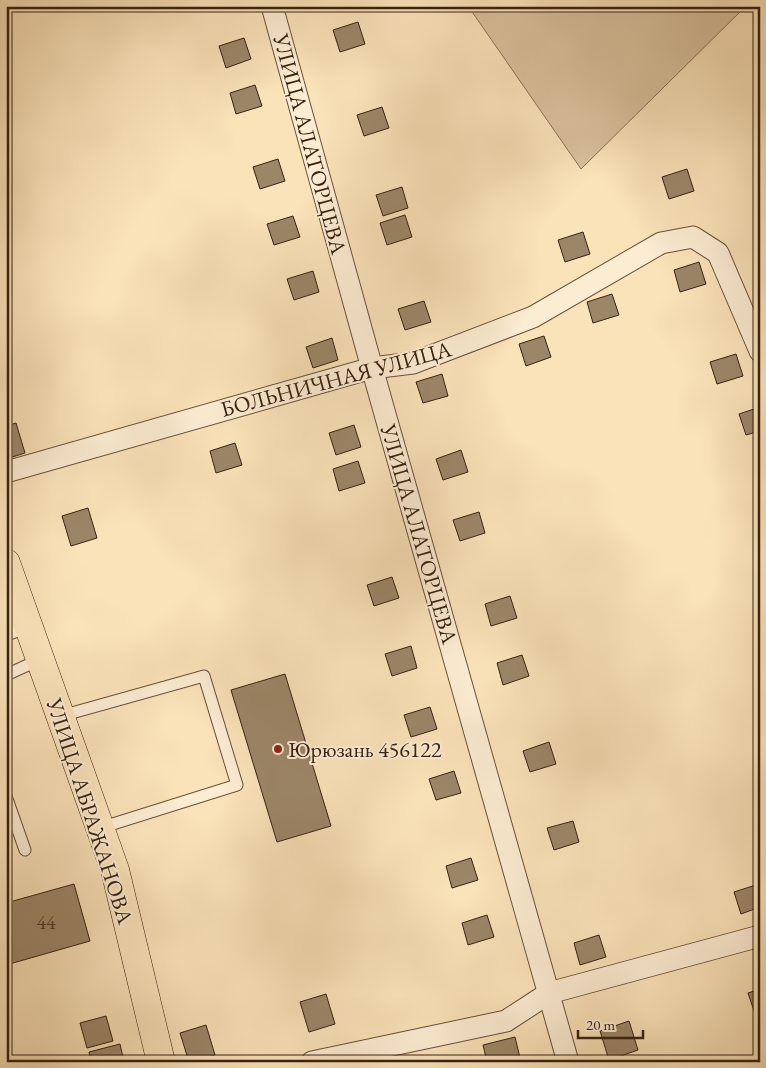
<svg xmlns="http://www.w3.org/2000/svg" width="766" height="1068" viewBox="0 0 766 1068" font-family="'EB Garamond',serif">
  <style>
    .green { fill: #d9c19c; stroke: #887256 }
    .building { fill: #9c8668; stroke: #372211 }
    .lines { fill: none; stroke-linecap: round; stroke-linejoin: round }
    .service-casing { stroke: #68523b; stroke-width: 13 }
    .minor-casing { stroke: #68523b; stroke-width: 23 }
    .primary-casing { stroke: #372211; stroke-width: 29 }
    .service { stroke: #fcecd2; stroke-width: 11 }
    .minor { stroke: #fcecd2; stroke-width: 21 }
    .primary { stroke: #fae2b9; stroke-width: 28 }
    .poi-dot { fill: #8f2418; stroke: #fcecd2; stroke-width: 2 }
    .labels { text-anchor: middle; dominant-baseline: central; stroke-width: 4; stroke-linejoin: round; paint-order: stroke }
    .number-label { font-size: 20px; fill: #503b27 }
    .street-label { font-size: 22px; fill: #372211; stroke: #fcecd2 }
    .poi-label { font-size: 22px; fill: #372211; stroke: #fcecd2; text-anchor: start }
  </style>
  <rect width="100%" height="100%" fill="#fae2b9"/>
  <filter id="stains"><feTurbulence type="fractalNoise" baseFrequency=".004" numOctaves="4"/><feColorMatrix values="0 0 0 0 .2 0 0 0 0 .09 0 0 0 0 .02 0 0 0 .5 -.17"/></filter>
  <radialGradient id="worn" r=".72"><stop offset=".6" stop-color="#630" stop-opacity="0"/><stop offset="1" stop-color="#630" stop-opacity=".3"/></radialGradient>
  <path class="green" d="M468,6h278l-165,163z"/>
  <g class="building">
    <path d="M358,22l7,22 -25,8 -7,-22z"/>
    <path d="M244,38l7,21 -25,9 -7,-22z"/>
    <path d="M255,85l7,21 -26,8 -6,-21z"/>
    <path d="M382,107l7,21 -25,8 -7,-21z"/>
    <path d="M278,159l7,22 -25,8 -7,-22z"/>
    <path d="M687,169l7,22 -25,8 -7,-22z"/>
    <path d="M402,187l6,21 -25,8 -7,-21z"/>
    <path d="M405,215l7,22 -25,8 -7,-22z"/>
    <path d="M293,216l7,21 -26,8 -7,-21z"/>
    <path d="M583,232l7,22 -25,8 -7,-22z"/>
    <path d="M699,262l7,22 -26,8 -6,-22z"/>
    <path d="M313,271l6,21 -25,8 -7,-21z"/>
    <path d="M612,294l7,21 -26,8 -6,-21z"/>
    <path d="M424,301l7,21 -26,8 -7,-21z"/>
    <path d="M544,336l7,21 -25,9 -7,-22z"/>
    <path d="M332,338l6,22 -25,8 -7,-21z"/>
    <path d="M736,354l7,22 -26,8 -7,-22z"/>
    <path d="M442,374l6,22 -25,7 -7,-21z"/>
    <path d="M760,407v24l-14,4 -7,-21z"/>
    <path d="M16,423l9,30 -19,6v-33z"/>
    <path d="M354,425l7,22 -25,8 -7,-22z"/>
    <path d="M235,443l7,22 -26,8 -6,-22z"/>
    <path d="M461,450l7,22 -25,8 -7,-21z"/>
    <path d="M358,461l7,22 -26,8 -6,-22z"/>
    <path d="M88,508l9,30 -26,8 -9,-30z"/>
    <path d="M479,512l6,21 -25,8 -7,-21z"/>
    <path d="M392,577l7,21 -25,8 -7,-21z"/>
    <path d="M510,596l7,22 -26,8 -6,-22z"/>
    <path d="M411,646l6,22 -25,8 -7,-22z"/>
    <path d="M522,655l7,21 -26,9 -6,-22z"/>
    <path d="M285,674l46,152 -54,16 -46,-152z"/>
    <path d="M430,707l7,22 -26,8 -7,-22z"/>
    <path d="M549,742l7,22 -26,8 -7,-21z"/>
    <path d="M454,771l7,22 -25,7 -7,-21z"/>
    <path d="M573,821l6,21 -25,8 -7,-22z"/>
    <path d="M471,858l7,22 -26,8 -6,-22z"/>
    <path d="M74,884l16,57 -84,24v-62z"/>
    <path d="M759,884l1,23 -19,7 -7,-22z"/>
    <path d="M487,915l7,22 -26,8 -6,-22z"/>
    <path d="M599,935l7,22 -26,8 -6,-22z"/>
    <path d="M760,989v24l-5,1 -7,-21z"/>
    <path d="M326,994l9,30 -26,8 -9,-30z"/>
    <path d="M106,1016l7,25 -26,7 -7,-25z"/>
    <path d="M629,1021l9,29 -29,10 -9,-29z"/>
    <path d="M206,1025l9,30 -26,7 -9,-29z"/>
    <path d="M515,1037l6,25h-34l-4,-17z"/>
    <path d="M120,1044l4,18h-33l-2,-10z"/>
  </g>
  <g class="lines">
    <defs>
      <g id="service">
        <path d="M6,675l35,-16"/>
        <path d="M61,716l143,-40 33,109 -137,43"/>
        <path d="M6,796l19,54"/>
      </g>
      <g id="minor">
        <path d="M272,6l100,362 196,694"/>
        <path d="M6,472l366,-104 41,-5 120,-46 128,-74 32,-6 25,16 42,98"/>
        <path d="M6,630l22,-8"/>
        <path d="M312,1062l194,-41 43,-28 211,-57"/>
      </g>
      <path id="primary" d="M6,563l109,307 46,192"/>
    </defs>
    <use href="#service" class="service-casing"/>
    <use href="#minor" class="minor-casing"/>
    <use href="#primary" class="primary-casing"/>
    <use href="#service" class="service"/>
    <use href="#minor" class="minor"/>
    <use href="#primary" class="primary"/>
  </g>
  <circle class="poi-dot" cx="278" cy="749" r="5"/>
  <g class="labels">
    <g class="number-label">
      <text x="46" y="922">44</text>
    </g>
    <g class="street-label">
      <text transform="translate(310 144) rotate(75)">УЛИЦА АЛАТОРЦЕВА</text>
      <text transform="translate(336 379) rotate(-15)">БОЛЬНИЧНАЯ УЛИЦА</text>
      <text transform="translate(419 534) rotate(74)">УЛИЦА АЛАТОРЦЕВА</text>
      <text transform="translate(90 811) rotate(72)">УЛИЦА АБРАЖАНОВА</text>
    </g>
    <g class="poi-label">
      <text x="288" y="749">Юрюзань 456122</text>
    </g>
  </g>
  <rect width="766" height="1068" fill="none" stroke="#fae2b9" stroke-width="25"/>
  <rect x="8" y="8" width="751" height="1053" fill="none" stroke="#372211" stroke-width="2.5"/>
  <rect x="12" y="12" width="741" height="1043" fill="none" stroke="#372211"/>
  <path d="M578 1030v8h65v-8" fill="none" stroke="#372211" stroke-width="2.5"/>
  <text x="586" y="1030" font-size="15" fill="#372211" stroke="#fcecd2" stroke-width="4" paint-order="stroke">20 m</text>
  <rect width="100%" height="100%" filter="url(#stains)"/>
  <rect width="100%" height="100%" fill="url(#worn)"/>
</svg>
